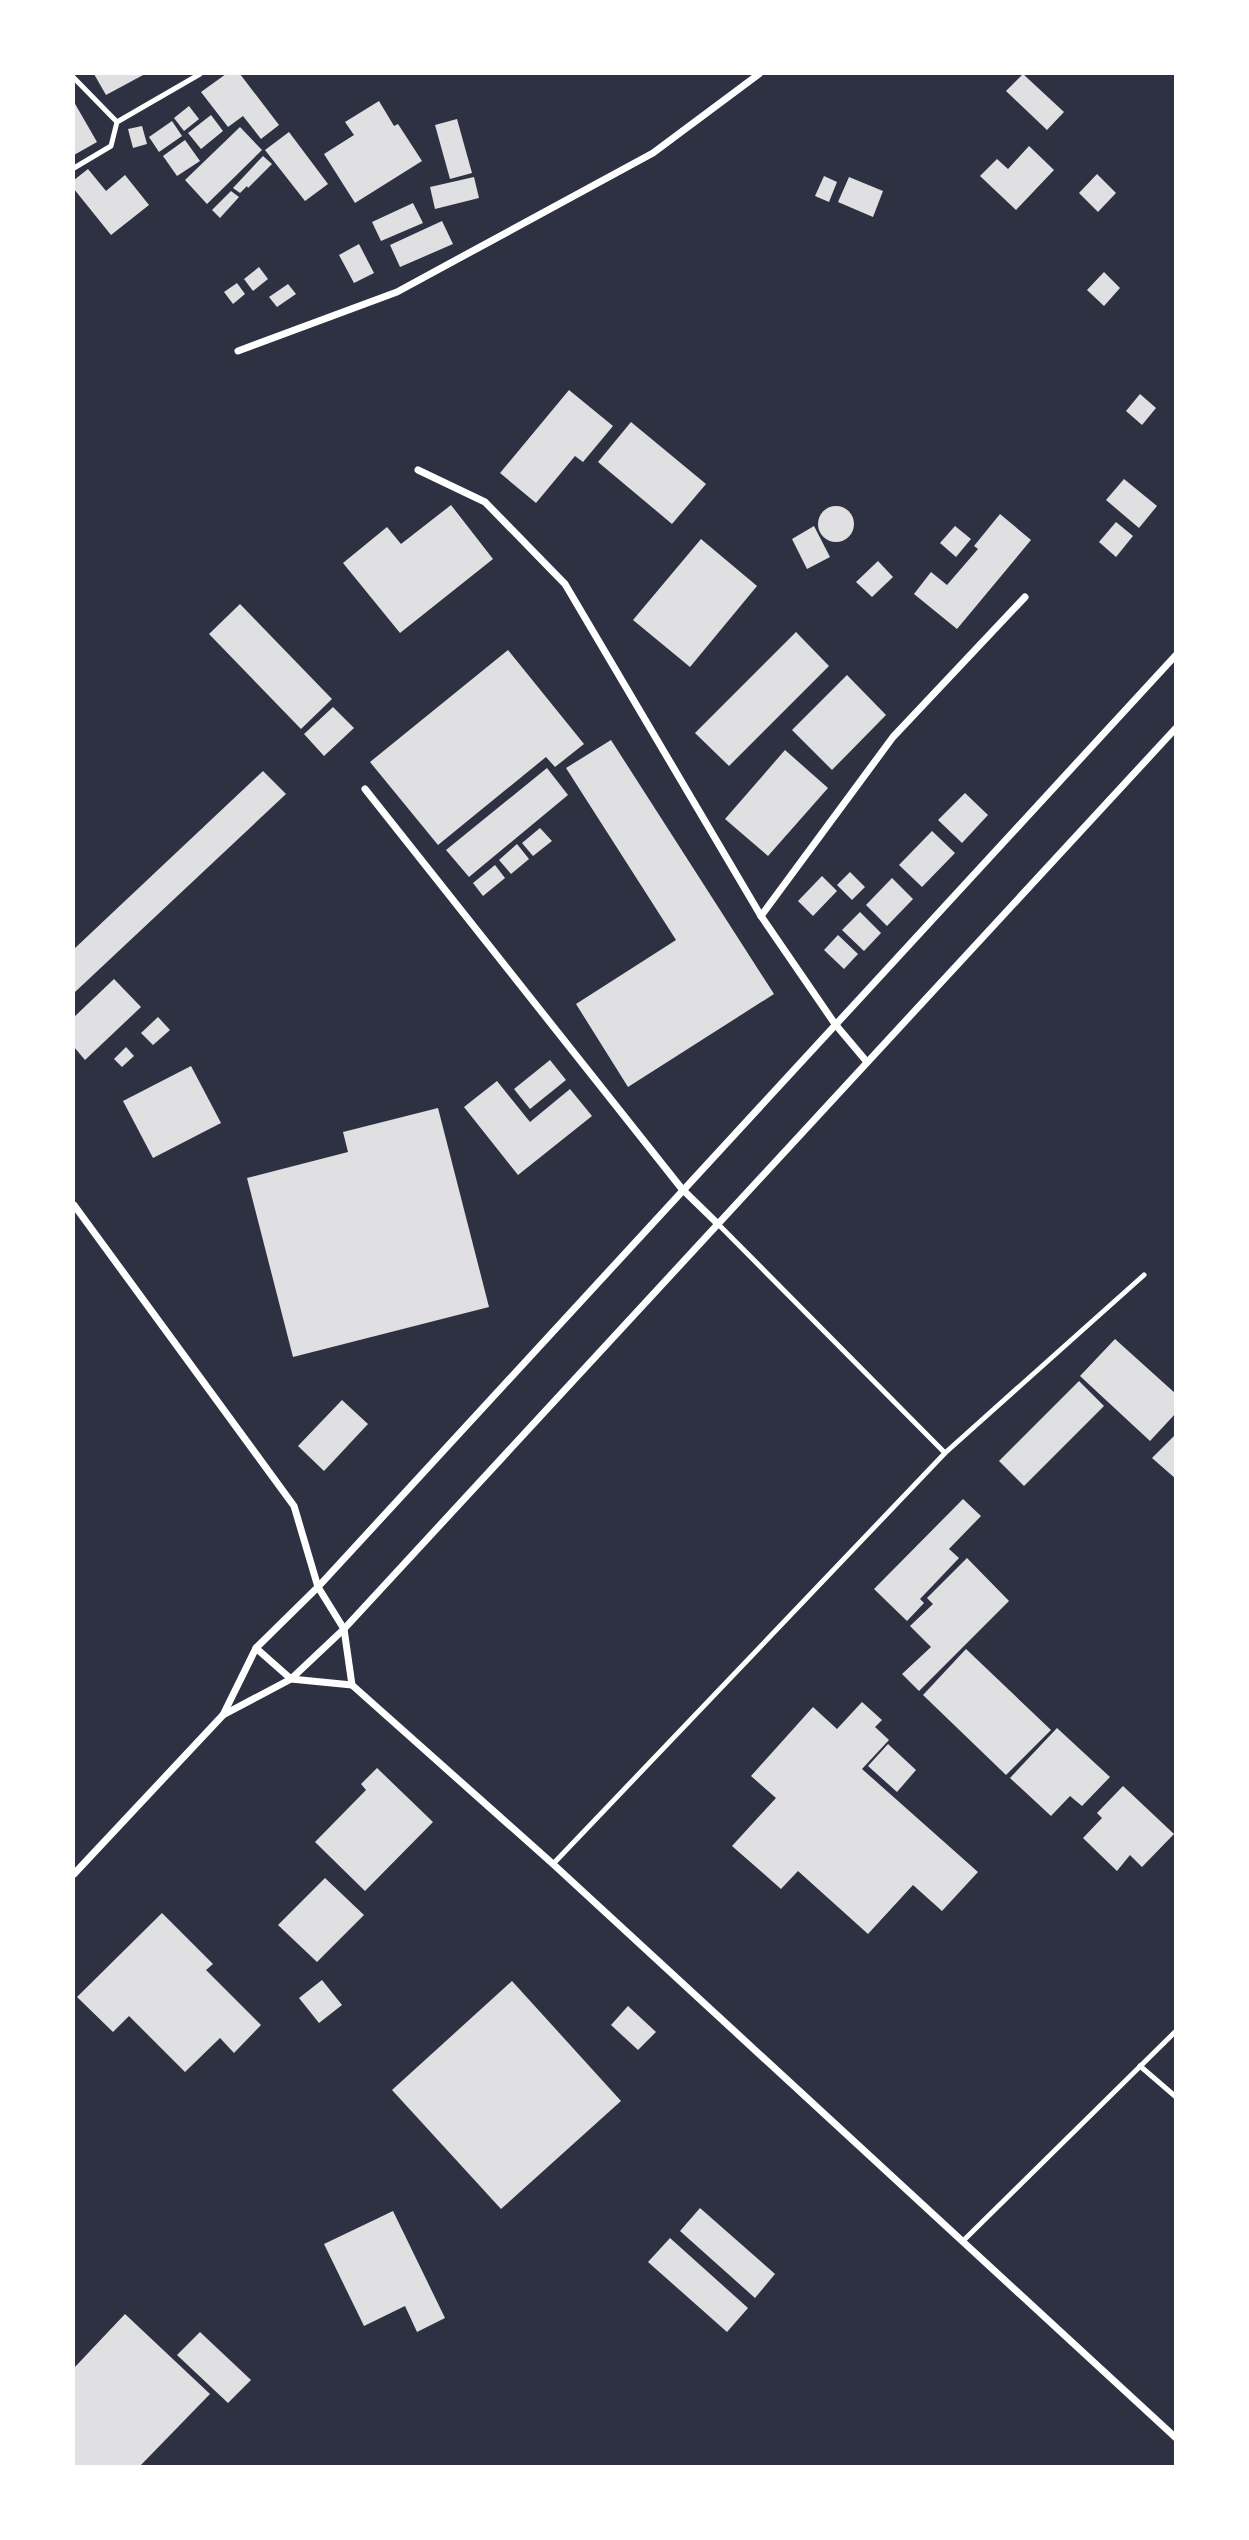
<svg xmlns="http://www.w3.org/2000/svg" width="1249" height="2540" viewBox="0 0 1249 2540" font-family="'Work Sans',sans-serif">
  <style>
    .building { fill: #e0e0e3 }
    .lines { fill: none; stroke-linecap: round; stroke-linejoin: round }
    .service { stroke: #fff; stroke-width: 5 }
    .minor { stroke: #fff; stroke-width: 7 }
  </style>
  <rect width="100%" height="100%" fill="#2d3142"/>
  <g class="building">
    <path d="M94,74h51l-39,21z"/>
    <path d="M226,74h14l39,51 -18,14 -18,-23 -15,11 -27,-35z"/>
    <path d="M1023,74l41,38 -17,18 -41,-39z"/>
    <path d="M379,101l15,25 4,-2 24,37 -67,42 -31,-49 30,-19 -9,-13z"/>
    <path d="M74,102l23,40 -23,13z"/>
    <path d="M189,106l10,13 -15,12 -10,-13z"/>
    <path d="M211,115l12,16 -22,18 -13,-16z"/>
    <path d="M457,119l15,54 -22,6 -15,-54z"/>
    <path d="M172,121l10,15 -23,16 -10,-15z"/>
    <path d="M142,126l5,18 -14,4 -5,-19z"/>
    <path d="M240,127l22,23 -55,54 -22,-24z"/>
    <path d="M289,132l39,52 -23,17 -40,-51z"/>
    <path d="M185,140l15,21 -23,15 -14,-20z"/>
    <path d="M1029,146l25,24 -38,40 -36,-34 17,-17 11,10z"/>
    <path d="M263,156l9,8 -24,24 -1,-2 -7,7 -7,-5z"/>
    <path d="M88,169l18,22 19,-16 24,30 -38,30 -37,-46v-9z"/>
    <path d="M1097,174l19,19 -18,19 -19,-19z"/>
    <path d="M824,176l13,6 -8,20 -14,-6z"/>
    <path d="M474,177l5,21 -44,11 -5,-22z"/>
    <path d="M849,177l34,14 -10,26 -35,-15z"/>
    <path d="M231,191l8,6 -19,21 -8,-8z"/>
    <path d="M413,203l10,20 -42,18 -9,-19z"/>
    <path d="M442,221l11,23 -53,23 -10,-22z"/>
    <path d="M359,244l15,29 -20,10 -15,-28z"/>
    <path d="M259,267l9,12 -15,12 -9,-12z"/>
    <path d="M1104,272l16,16 -16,18 -17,-16z"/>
    <path d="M237,283l8,11 -12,10 -9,-12z"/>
    <path d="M288,284l8,10 -19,13 -8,-10z"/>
    <path d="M569,390l44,36 -30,36 -8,-6 -39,47 -36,-30z"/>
    <path d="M1140,394l16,14 -14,17 -16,-14z"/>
    <path d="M631,422l75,62 -34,40 -74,-62z"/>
    <path d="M1124,479l33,27 -18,22 -33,-28z"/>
    <path d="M451,505l42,54 -93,74 -57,-70 44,-36 14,17z"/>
    <circle cx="836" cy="524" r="18"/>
    <path d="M1000,514l31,26 -74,89 -43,-35 17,-22 16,13 31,-36 -4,-3z"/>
    <path d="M1116,522l17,14 -17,21 -17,-15z"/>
    <path d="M814,526l16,31 -23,12 -15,-30z"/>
    <path d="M955,526l16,13 -15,18 -16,-14z"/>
    <path d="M701,539l56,47 -67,81 -57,-47z"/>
    <path d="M878,561l15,16 -21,20 -16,-15z"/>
    <path d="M240,604l92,95 -31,30 -92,-95z"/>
    <path d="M796,632l33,34 -100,100 -34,-33z"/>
    <path d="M508,650l76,94 -29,23 -9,-10 -108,88 -68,-83z"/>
    <path d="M847,675l39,40 -54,55 -40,-40z"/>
    <path d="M333,707l21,21 -30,28 -20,-22z"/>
    <path d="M611,740l163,254 -146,93 -52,-83 100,-64 -110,-172z"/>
    <path d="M785,750l43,38 -60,68 -43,-37z"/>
    <path d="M547,768l21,27 -99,82 -23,-27z"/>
    <path d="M263,771l23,23 -211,198 -1,-43z"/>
    <path d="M965,793l23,22 -26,28 -24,-23z"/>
    <path d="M540,828l12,13 -19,15 -11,-13z"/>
    <path d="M932,831l23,22 -33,34 -23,-22z"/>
    <path d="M517,844l12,15 -18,15 -12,-14z"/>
    <path d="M495,865l10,13 -22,18 -10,-13z"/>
    <path d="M850,872l15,15 -13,13 -15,-15z"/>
    <path d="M822,876l15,15 -24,25 -15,-15z"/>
    <path d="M892,878l21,21 -26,27 -21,-21z"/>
    <path d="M860,912l21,21 -17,18 -22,-21z"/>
    <path d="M838,935l20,19 -14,15 -20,-19z"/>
    <path d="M114,979l27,28 -56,53 -11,-13v-30z"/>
    <path d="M158,1017l12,13 -17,15 -12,-12z"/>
    <path d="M126,1047l8,9 -12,11 -8,-8z"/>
    <path d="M550,1060l16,20 -36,29 -16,-20z"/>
    <path d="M191,1066l30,57 -68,35 -30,-57z"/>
    <path d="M497,1081l33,41 40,-33 22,27 -74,59 -54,-68z"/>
    <path d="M438,1108l51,199 -196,50 -46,-179 101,-26 -5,-20z"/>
    <path d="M1115,1339l61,55v19l-26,28 -70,-65z"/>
    <path d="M1079,1381l25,25 -80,80 -25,-25z"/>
    <path d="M342,1400l26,24 -44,47 -26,-25z"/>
    <path d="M1176,1434v45l-24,-21z"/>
    <path d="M963,1499l18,17 -32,33 10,9 -39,41 4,4 -17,18 -33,-32z"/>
    <path d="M967,1558l42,43 -90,90 -17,-17 29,-27 -21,-21 23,-22 -6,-6z"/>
    <path d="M966,1649l85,81 -45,45 -83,-80z"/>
    <path d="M862,1702l20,18 -7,7 14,13 -27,29 116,103 -36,39 -29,-26 -45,49 -70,-63 -17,18 -49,-43 44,-48 -25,-22 62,-69 24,22z"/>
    <path d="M1057,1728l53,49 -28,29 -12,-10 -19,20 -41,-38z"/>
    <path d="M888,1744l28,26 -19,22 -29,-26z"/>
    <path d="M377,1768l56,54 -68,69 -50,-49 51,-52 -5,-6z"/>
    <path d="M1123,1786l51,48 -32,33 -12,-12 -13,16 -34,-33 19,-20 -5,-5z"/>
    <path d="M325,1878l39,37 -47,47 -39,-37z"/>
    <path d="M162,1913l51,51 -7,6 55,55 -27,28 -14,-15 -35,34 -56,-56 -16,16 -36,-35z"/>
    <path d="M322,1980l20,25 -23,18 -20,-25z"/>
    <path d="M512,1981l109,120 -120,108 -109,-119z"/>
    <path d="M628,2006l28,26 -18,18 -27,-25z"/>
    <path d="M700,2208l75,66 -20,24 -75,-67z"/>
    <path d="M393,2211l52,107 -28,14 -12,-26 -41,20 -40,-82z"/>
    <path d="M670,2238l78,70 -21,24 -79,-70z"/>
    <path d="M125,2314l85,80 -70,72h-66v-98z"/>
    <path d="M200,2332l51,48 -23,23 -51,-48z"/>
  </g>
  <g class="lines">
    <g class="service">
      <path d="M74,78l43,44"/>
      <path d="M74,168l37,-22 6,-24 83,-48"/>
      <path d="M945,1453l199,-178"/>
      <path d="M553,1864l392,-411 -227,-229"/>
      <path d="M1140,2066l36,31"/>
      <path d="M963,2241l213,-210"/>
    </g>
    <g class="minor">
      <path d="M238,351l159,-59 256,-139 106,-79"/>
      <path d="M418,470l67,32 80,82 196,332 74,108 32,38"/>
      <path d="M365,789l317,400 36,35"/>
      <path d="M761,916l132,-179 132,-140"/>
      <path d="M74,1205l220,301 24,81 26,42 8,56"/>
      <path d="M256,1648l35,31 61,6 201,179 623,574"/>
      <path d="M223,1715l33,-67 62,-61 858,-932"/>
      <path d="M74,1874l149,-159 68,-36 53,-50 832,-901"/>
    </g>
  </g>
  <rect width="1249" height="2540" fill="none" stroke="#ffffff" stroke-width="150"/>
</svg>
